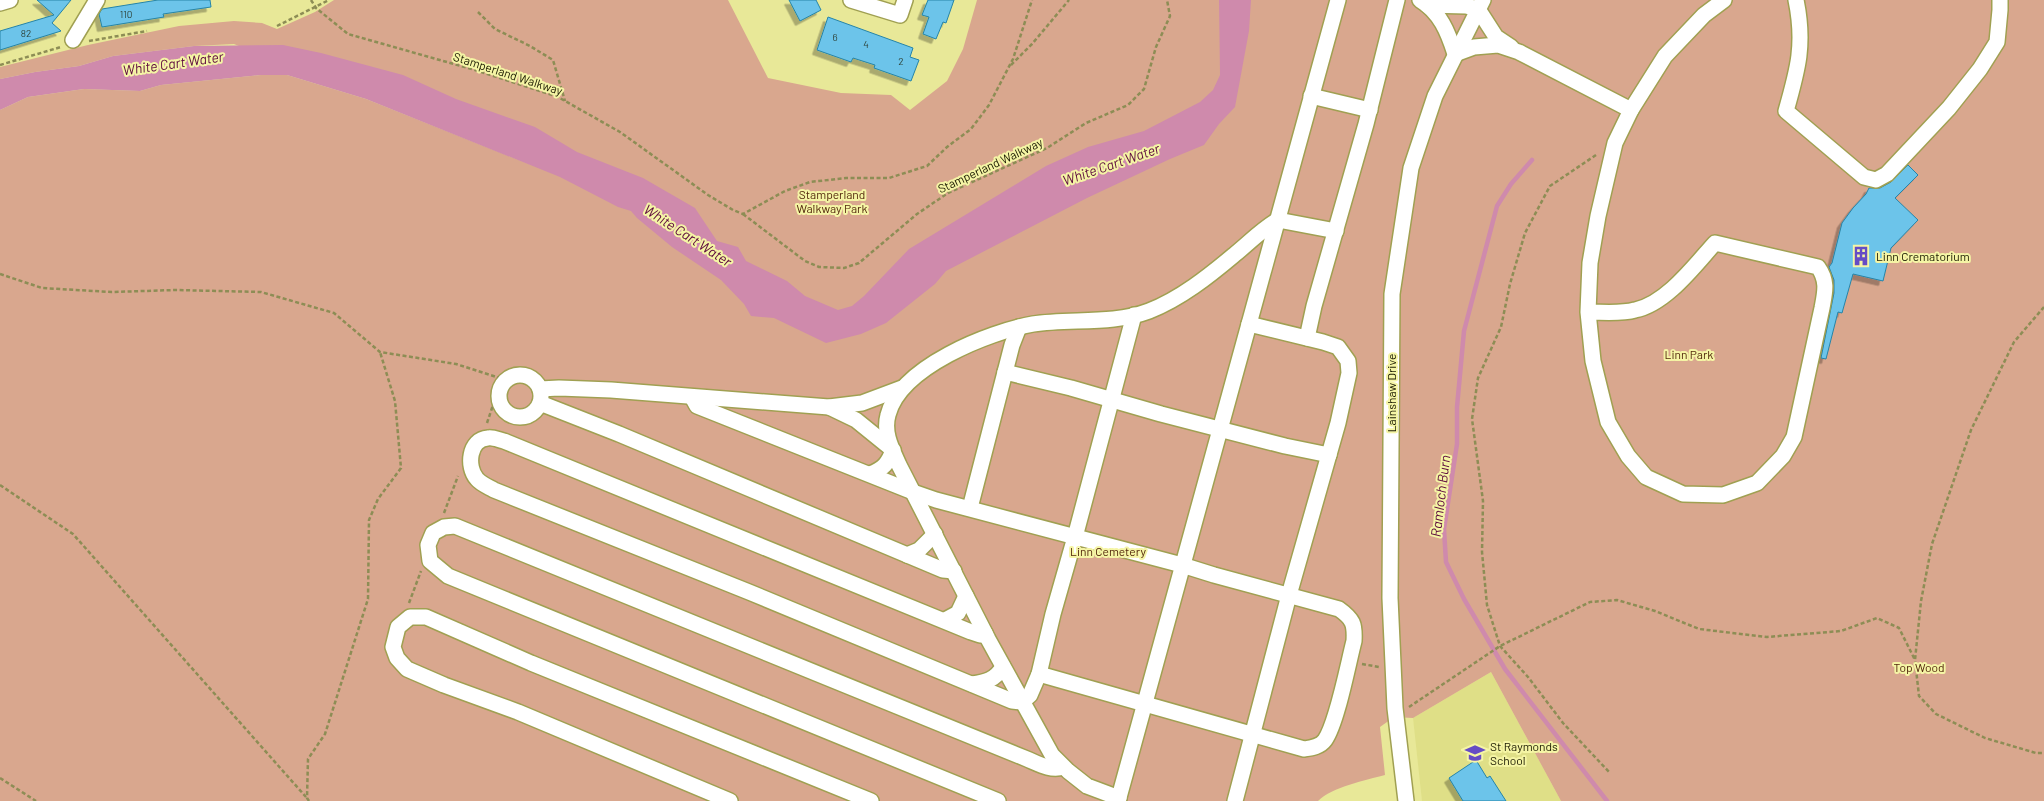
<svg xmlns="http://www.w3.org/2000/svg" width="2044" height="801" viewBox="0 0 2044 801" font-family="Barlow,sans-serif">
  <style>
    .built { fill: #dfdf87 }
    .green { fill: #d9a78e }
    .water { fill: #cf8aac }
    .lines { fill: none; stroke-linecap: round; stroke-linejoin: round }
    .stream { stroke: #cf8aac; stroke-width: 4.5 }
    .building { fill: #6cc4ea; stroke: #2584a8; filter: url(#shadow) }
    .minor-casing { stroke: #a0a052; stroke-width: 18 }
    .path { stroke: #8d8d55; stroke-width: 2.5; stroke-dasharray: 4 2.5; stroke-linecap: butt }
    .minor { stroke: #fff; stroke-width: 15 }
    .labels { text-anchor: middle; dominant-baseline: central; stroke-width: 4; stroke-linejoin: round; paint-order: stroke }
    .number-label { font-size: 10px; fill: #2f443a }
    .street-label { font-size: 12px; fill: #1b1a00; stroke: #f5f5a5 }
    .park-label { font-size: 12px; fill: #53280d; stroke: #f5f5a5 }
    .poi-label { font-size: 12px; fill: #1b1a00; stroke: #f5f5a5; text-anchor: start }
    .water-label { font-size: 14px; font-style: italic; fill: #5d0a3e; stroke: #f5f5a5 }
  </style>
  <defs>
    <filter id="shadow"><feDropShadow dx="-4.5" dy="4.5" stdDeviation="0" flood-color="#0004"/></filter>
  </defs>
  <rect width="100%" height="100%" fill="#e8e898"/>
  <path class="built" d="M1491,672l70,129h-139l-9,-83z"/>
  <path class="green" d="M334,0h394l40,78 73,15 50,2 19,15 37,-29 16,-32 14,-49h1067v801h-483l-70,-129 -78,46 -19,-1 -14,10 5,48c-19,5 -53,12 -67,26h-1318v-691l28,-13 56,-8 56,2 21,-6 100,-10h26l79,24 173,69 -305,-124 -40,2 -81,10 -34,10 -44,6 -35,7v-12l88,-22 91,-19 55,-5 28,2 15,6 38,-17z"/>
  <path class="water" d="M1219,0h32l-2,31 -14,76 -16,17 -15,21 -34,14 -83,39 -141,73 -11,13 -49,39 -25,11 -35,9 -52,-25 -23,-2 -7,-12 -23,-24 -49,-33 -35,-29 -6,-7 -13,-4 -58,-30 -194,-78 -79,-24h-26l-100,10 -21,6 -56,-2 -56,8 -28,13v-31l35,-7 44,-6 34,-10 81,-10 89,-1 38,8 82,22 53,24 79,28 42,25 66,26 52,30 22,33 21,6 8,14 41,20 18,15 33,14 14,-4 12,-10 45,-47 137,-83 42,-19 56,-16 56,-29 13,-12 7,-15z"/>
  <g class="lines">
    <path class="stream" d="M1532,160l-21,24 -14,22 -33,125 -7,76v37l-13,85 2,33 18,37 41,70 102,132"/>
  </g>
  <g class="building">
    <path d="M37,0h34l-19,23 9,8 -61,19v-19l54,-16z"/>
    <path d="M158,0h52l1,7 -48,7 1,3 -62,10 -3,-13 3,-5z"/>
    <path d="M789,0h27l5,10 -21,11z"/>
    <path d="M928,0h26l-8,23 -3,-1 -7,17 -13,-5 6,-17 -7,-2z"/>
    <path d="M828,17l85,31 -3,9 9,3 -8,21 -37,-13 1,-3 -22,-7 -2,4 -34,-12z"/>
    <path d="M1908,165l10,10 -23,23 23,22 -27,28 -8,33 -30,-7 -11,39 -4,-1 -12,47 -5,-1 13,-65v-13l-5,-13 3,-4 10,-40 11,-15 13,-14 3,-6h11l11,-6z"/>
    <path d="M1476,760l11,18 3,-2 16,25h-43l-14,-23z"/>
  </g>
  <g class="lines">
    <defs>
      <g id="minor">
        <path d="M851,0l49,15 5,-15"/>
        <path d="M1420,0c20,12 28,32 35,54l19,-7 24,-2 21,7 112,58"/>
        <path d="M1796,0c9,44 2,69 -10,111l78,66 12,3 11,-6 62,-66 31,-39 17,-27 3,-32v-10"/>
        <path d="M0,3l10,-3"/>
        <path d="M1427,5l39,1 12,3 18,28 15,10"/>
        <path d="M73,40l24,-40"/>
        <path d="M1311,96l59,14"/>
        <path d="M1588,312c15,0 33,2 47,-2 31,-6 60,-45 80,-67l103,24c10,14 7,25 4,41l-28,129 -11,19 -26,27 -34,12 -40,-1 -37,-17 -18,-21 -20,-34 -15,-61 -5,-49 2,-49 8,-47 17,-73 16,-33 34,-54 39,-41 20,-15"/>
        <path d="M1307,338l7,-32 52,-182 31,-124"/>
        <path d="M1005,372l66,16 90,26 124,32 44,9"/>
        <circle cx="520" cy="396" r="21"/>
        <path d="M540,389l19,-1 52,2 218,17 33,-4 40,-15"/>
        <path d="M692,397l5,9 216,86 23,8 246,65 32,10 125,34c14,10 16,15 15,32 -6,23 -17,82 -29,99 -5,7 -14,8 -21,9l-265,-75"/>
        <path d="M540,403l79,31 324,136 11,1"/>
        <path d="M829,407l27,13 37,30c-5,14 -10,19 -23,24"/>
        <path d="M970,508l42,-163 7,-18"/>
        <path d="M907,555l12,-5 16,-16"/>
        <path d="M945,620l13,-7 8,-17"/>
        <path d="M985,633l-5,2 -9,-3 -467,-191c-5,-1 -11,-4 -16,-3 -19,1 -22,29 -11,41 4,5 12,8 17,11l255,102 263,109 10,1 8,-7 9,-21 14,-60 22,-77 59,-222"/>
        <path d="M972,684c14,-2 23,-4 31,-17"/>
        <path d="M1119,798l-32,-12 -19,-15 -16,-16 -64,-116 -89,-174c-7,-16 -16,-32 -11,-50 12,-48 101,-83 145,-91 37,-6 79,1 116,-13 31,-12 60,-35 85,-56 15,-12 27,-25 44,-35l58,11"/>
        <path d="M730,801l-212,-89 -74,-27 -37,-16 -10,-11 -4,-11 5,-20 12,-10h16l105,46 340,138"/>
        <path d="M998,801l-550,-225 -18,-15 -2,-16 5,-12 11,-6 11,-1 572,233c12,5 24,12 36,8"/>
        <path d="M1118,801l220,-801"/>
        <path d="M1235,801l54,-206 49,-172 11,-50 -1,-12 -10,-14 -15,-5 -74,-18"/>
        <path d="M1406,801l-11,-93 -5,-110 2,-304 19,-126 24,-72 48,-96"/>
      </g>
    </defs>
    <use href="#minor" class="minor-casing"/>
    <g class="path">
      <path d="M311,0l5,8 32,26 127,36 83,27 62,35 88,63 25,15 10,4 42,-23 25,-9 36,-4h43l38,-12 20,-19 24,-18 18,-24 24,-46 19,-59"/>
      <path d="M478,12l17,17 35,17 23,14 12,41"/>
      <path d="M277,26l52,-26"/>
      <path d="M89,41l58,-10"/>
      <path d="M0,65l61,-18"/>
      <path d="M1011,65l21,-21 37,-44"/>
      <path d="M1596,155l-46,31 -25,47 -15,51 -9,43 -23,51 -6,41 11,82 -1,51 5,53 13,41 28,31 35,46 47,50"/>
      <path d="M743,214l62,47 14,6 25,1 15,-5 58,-49 31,-21 99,-45 39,-25 42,-18 16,-16 12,-42 14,-31 -3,-16"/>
      <path d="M0,274l42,14 70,4 63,-2 86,2 73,21 46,39 76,12 50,16"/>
      <path d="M2044,307l-30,35 -43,88 -39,114 -11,57 -6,59 4,36 17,18 49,24 51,15h8"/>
      <path d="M487,423l5,-15 7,-8"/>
      <path d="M0,485l73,49 233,263"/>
      <path d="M444,513l14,-37"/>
      <path d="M409,603l12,-32"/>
      <path d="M1362,664l17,3"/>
      <path d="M1409,707l91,-61 90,-44 27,-2 38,11 44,18 68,8 74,-6 36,-13 22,10 16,32"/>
      <path d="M0,778l36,23"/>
      <path d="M309,801l-2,-3 1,-39 17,-25 43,-135 1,-79 9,-21 23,-31 -6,-67 -15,-49"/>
    </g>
    <use href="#minor" class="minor"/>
  </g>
  <defs>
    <symbol id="building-bare" viewBox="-9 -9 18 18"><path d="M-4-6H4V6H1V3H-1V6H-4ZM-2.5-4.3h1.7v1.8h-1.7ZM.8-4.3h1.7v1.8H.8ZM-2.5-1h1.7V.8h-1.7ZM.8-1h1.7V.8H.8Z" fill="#664cc5" stroke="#f5f5a5" stroke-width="2.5" paint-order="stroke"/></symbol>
    <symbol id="school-bare" viewBox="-9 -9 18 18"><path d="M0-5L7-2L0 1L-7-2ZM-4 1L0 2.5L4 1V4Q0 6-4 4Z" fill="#664cc5" stroke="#f5f5a5" stroke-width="2.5" paint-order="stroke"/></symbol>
  </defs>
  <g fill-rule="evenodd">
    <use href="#building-bare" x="1847" y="242" width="28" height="28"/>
    <use href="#school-bare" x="1461" y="739" width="28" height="28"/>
  </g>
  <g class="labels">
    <g class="number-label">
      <text x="126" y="14">110</text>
      <text x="26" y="33">82</text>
      <text x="835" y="37">6</text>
      <text x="866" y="44">4</text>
      <text x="901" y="61">2</text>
    </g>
    <g class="street-label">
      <text transform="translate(508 73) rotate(18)">Stamperland Walkway</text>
      <text transform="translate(990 165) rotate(-25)">Stamperland Walkway</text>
      <text transform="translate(1391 393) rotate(-90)">Lainshaw Drive</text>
    </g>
    <g class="park-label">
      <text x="832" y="194">Stamperland<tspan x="832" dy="14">Walkway Park</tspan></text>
      <text x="1689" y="354">Linn Park</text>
      <text x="1108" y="551">Linn Cemetery</text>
      <text x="1919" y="667">Top Wood</text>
    </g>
    <g class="poi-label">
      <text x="1876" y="256">Linn Crematorium</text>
      <text x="1490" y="746">St Raymonds<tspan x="1490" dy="14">School</tspan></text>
    </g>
    <g class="water-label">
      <text transform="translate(173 63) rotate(-8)">White Cart Water</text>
      <text transform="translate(1111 164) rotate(-19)">White Cart Water</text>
      <text transform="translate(688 235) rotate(33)">White Cart Water</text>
      <text transform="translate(1440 496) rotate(-83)">Ramloch Burn</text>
    </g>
  </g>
</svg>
